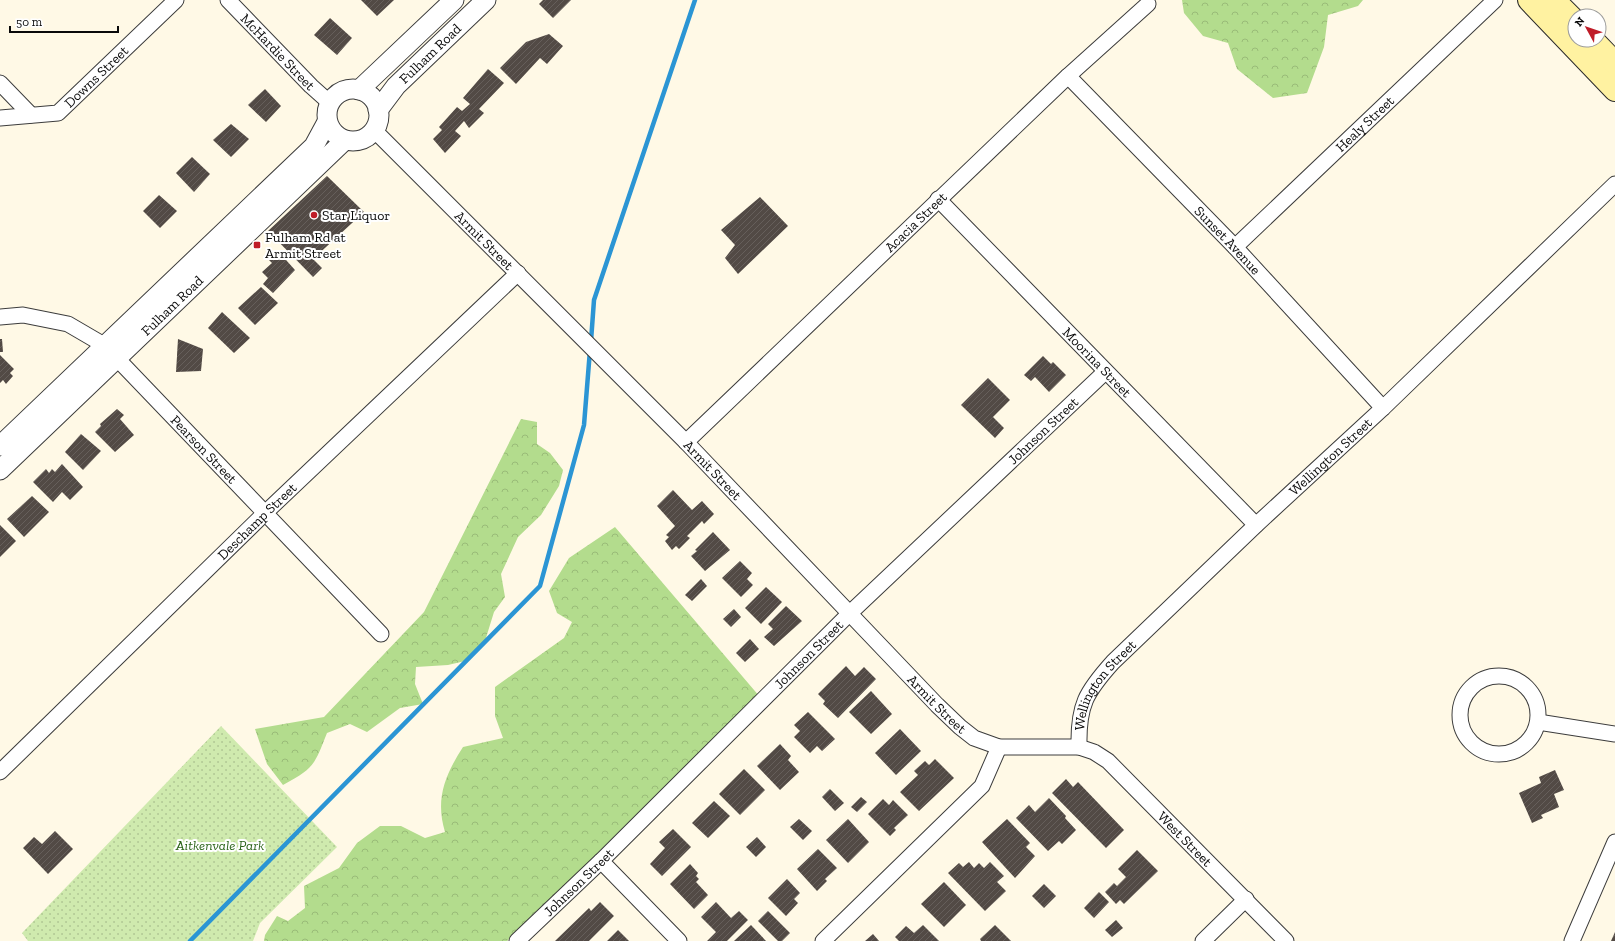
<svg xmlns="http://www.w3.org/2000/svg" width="1615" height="941" viewBox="0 0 1615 941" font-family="'Zilla Slab',serif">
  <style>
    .forest { fill: url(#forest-crowns) }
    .park { fill: url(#park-dots) }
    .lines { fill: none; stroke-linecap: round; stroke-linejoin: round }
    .stream { stroke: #2b95d4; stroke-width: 4.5 }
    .building { fill: url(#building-hatch) }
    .minor-casing { stroke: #3c3c3c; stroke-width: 17 }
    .tertiary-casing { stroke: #3c3c3c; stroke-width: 21 }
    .secondary-casing { stroke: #2b2b2b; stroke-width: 24 }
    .minor { stroke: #fff; stroke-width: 15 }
    .tertiary { stroke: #fff; stroke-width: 19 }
    .secondary { stroke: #fff2a1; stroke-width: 22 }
    .poi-dot { fill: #bf1c28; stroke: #fff; stroke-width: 1.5 }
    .labels { text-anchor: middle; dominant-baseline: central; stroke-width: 4; stroke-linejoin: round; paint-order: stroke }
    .street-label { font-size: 14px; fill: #090909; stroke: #fff }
    .poi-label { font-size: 14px; fill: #090909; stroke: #fff; text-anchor: start }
    .park-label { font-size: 14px; font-style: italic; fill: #2a6318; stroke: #fff }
  </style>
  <defs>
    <pattern id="forest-crowns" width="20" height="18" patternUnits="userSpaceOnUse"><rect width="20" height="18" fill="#b3dc8d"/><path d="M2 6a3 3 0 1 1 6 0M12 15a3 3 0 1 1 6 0" fill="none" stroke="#99bb78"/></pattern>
    <pattern id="park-dots" width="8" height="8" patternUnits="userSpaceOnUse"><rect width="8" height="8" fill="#cfeaae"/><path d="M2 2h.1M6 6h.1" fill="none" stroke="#b0c794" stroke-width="1.8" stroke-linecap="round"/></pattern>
    <pattern id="building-hatch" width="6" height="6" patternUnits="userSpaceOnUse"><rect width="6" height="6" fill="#524a45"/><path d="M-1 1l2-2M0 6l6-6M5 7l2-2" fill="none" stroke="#665f5b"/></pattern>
  </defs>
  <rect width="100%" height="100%" fill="#fff9e6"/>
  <g class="forest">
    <path d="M1182,0h181l-5,6 -30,9 -4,32 -17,46 -34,5 -36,-29 -9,-26 -25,-7 -19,-23z"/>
    <path d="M521,419l16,3v22l13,9 13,17 -4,16 -18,29 -23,22 -17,37 4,23 -11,15 -9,29 -20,20 -17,4 -32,2 -1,17 8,20 -23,4 -33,24 -17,-8 -23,9c-13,33 -13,35 -44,52l-16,-21 -12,-35 69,-12 100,-105z"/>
    <path d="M615,527l145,170 -253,244h-243l1,-6 12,-19 11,5 17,-13 -1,-22 35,-18 18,-25 23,-17h21l24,12 20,-6c-10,-33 0,-57 18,-85l40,-9 -8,-22v-29l69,-49 8,-16 -15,-9 -8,-22 20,-33z"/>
  </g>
  <path class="park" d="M221,726l116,121 -77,76 -7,18h-225l-6,-8z"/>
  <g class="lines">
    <g class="stream">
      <path d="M591,341l3,-41 101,-300"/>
      <path d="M190,941l350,-355 44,-161 6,-75"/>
    </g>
  </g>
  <g class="building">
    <path d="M361,0h33l-17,16z"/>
    <path d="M543,0h28l-18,18 -14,-14z"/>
    <path d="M330,18l22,20 -15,17 -23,-20z"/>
    <path d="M549,34l14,12 -16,18 -7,-6 -24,26 -16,-16 26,-26z"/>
    <path d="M488,69l16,14 -25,26 5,4 -15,15 -5,-7 -9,10 6,5 -16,17 -12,-14 9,-9 -3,-3 18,-20 5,4 8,-7 -7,-6z"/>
    <path d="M265,89l16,17 -15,16 -18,-17z"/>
    <path d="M231,124l18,15 -18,18 -18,-17z"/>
    <path d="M192,157l18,17 -16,18 -18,-19z"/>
    <path d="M327,176l37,36 -51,47 9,9 -9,9 -45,-46z"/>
    <path d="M159,195l18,16 -17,17 -17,-17z"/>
    <path d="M760,197l28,29 -50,48 -13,-16 10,-13 -14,-15z"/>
    <path d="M278,251l17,19 -22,23 -10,-9 5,-6 -6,-6 10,-9 -3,-3z"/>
    <path d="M261,287l17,16 -23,22 -17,-17z"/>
    <path d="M222,312l28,26 -16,15 -26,-25z"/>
    <path d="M0,339h2l1,13h-3z"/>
    <path d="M178,339l25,10 -2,22 -25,1z"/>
    <path d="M0,355l14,14 -4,4 3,3 -7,8 -3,-4 -3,3z"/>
    <path d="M1043,356l8,8 2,-2 13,13 -17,17 -14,-15 -4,4 -7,-6z"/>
    <path d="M988,378l22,22 -17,17 11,11 -9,10 -34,-33z"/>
    <path d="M117,409l7,6 -4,4 14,16 -19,17 -20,-20 6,-6 -1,-2z"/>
    <path d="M81,434l20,17 -18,19 -18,-18z"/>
    <path d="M62,464l21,23 -13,13 -8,-8 -9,10 -20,-20 13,-13 3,4 3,-4 3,3z"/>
    <path d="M673,490l19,20 10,-9 12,13 -10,10 -2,-3 -15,15 3,2 -11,11 -3,-3 -4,4 -7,-9 4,-4 -3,-2 9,-9 -18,-20z"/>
    <path d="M32,496l17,16 -25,25 -17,-18z"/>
    <path d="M0,525l16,16 -16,16z"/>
    <path d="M713,532l17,18 -25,21 -14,-15 6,-5 -2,-1z"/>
    <path d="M740,561l12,12 -5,6 6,6 -12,12 -19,-19z"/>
    <path d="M701,579l6,7 -15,15 -7,-6z"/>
    <path d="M766,587l16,15 -21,22 -16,-16z"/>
    <path d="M786,606l16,15 -28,25 -10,-9 9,-8 -5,-5z"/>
    <path d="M734,609l7,8 -10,10 -8,-8z"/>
    <path d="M750,639l9,10 -14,13 -9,-9z"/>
    <path d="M846,666l9,10 9,-9 12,12 -38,39 -15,-14 2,-3 -7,-7z"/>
    <path d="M871,691l21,23 -21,20 -22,-22z"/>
    <path d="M808,712l27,27 -13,12 -5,-5 -7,7 -16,-16 6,-6 -6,-6z"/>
    <path d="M900,729l21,22 -25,24 -21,-22z"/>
    <path d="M780,744l11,12 -3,4 11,12 -19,18 -23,-24z"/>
    <path d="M935,759l19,19 -35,33 -19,-19 18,-17 -4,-4 11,-10 4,4z"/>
    <path d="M744,769l21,21 -25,25 -21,-21z"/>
    <path d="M1555,770l9,20 -10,4 5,13 -18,8 2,3 -11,5 -13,-30 22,-10 -2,-6z"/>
    <path d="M1066,779l7,8 5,-5 46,48 -18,18 -54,-55z"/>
    <path d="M830,789l14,14 -9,8 -13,-14z"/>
    <path d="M861,797l6,5 -10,10 -6,-5z"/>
    <path d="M1049,798l17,18 -1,2 11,12 -14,14 -3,-3 -11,10 -32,-33 13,-13 6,7z"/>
    <path d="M883,799l6,6 4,-5 15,15 -14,13 2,2 -6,6 -22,-22z"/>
    <path d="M714,801l16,15 -22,22 -16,-15z"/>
    <path d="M799,819l13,12 -9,9 -13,-13z"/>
    <path d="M848,819l21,23 -21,21 -22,-23z"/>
    <path d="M1007,819l23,24 -4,4 9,9 -20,22 -33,-36z"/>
    <path d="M673,829l18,18 -29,29 -12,-12 15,-16 -6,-6z"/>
    <path d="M55,831l18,18 -25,25 -25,-26 11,-11 8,7z"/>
    <path d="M757,837l9,10 -10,10 -10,-10z"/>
    <path d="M818,849l19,19 -12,11 2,2 -10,10 -20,-22z"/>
    <path d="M1137,850l21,21 -34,33 -4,-4 -4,4 -11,-12 9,-9 3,3 9,-9 -8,-8z"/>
    <path d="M969,862l5,6 5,-5 5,5 6,-6 14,14 -7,6 9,9 -21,20 -37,-38 11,-10 4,4z"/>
    <path d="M690,864l8,9 -2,3 3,3 -3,3 12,13 -14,14 -24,-25z"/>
    <path d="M787,879l13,14 -6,6 4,4 -12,13 -18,-18z"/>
    <path d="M944,882l22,23 -22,22 -23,-23z"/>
    <path d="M1044,884l12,12 -12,12 -12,-12z"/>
    <path d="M1099,892l10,10 -15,16 -10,-10z"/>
    <path d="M600,902l14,14 -25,25h-34l34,-33 2,3z"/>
    <path d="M716,902l15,16 8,-7 9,9 -21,21h-20l9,-9 -15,-15z"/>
    <path d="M768,911l22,22 -8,8h-4l-20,-20z"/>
    <path d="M1116,920l7,8 -11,9 -7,-7z"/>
    <path d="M751,925l15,16h-32z"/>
    <path d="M923,925l16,16h-40l-4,-4 11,-11 8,7z"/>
    <path d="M995,925l16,16h-30l-1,-2z"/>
    <path d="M618,930l11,11h-22z"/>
    <path d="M1615,932v9h-4z"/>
    <path d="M873,934l6,7h-14z"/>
  </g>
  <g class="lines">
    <defs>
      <g id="minor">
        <path id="s1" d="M228,0l83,86 19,17"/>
        <path id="s2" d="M1068,76l167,171 148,161"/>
        <path d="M0,83l31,32"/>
        <path id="s3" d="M0,118l58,-5 118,-113"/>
        <path id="s4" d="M374,130l312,312 251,263 23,22 14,11 25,9h80l15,5 14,9 178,180"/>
        <path id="s5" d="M938,199l318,326"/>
        <path id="s6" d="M1235,247l260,-247"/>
        <path id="s7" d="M0,317l23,-2 45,9 36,21 277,289"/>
        <path id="s8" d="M686,442l382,-366 80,-72"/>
        <circle cx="1499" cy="715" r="39"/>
        <path d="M1538,722l77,12"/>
        <path id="s9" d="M1079,747c-1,-42 7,-55 34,-85l143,-137 127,-117 232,-224"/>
        <path id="s10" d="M0,772l265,-259 253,-240"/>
        <path d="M601,861l78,80"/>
        <path id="s11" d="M517,941l84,-80 249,-248 255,-241"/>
        <path d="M823,941l159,-155 17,-39"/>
        <path d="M1203,941l43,-42"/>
        <path d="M1572,941l43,-99"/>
      </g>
      <g id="tertiary">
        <circle cx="353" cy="115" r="26"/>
        <path d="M359,90l95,-90"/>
        <path id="s12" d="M378,110l18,-24 90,-86"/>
        <path d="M0,446l314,-300 13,-24"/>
        <path id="s13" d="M0,470l345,-330"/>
      </g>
      <g id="secondary">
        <path d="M1529,0l86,90"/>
        <path d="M1554,0l21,21"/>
        <path d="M1593,40l22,23"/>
      </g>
    </defs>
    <use href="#minor" class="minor-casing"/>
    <use href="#tertiary" class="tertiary-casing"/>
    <use href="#secondary" class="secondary-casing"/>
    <use href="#minor" class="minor"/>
    <use href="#tertiary" class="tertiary"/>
    <use href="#secondary" class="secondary"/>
  </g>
  <g class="poi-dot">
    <circle cx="314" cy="215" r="4"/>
    <rect x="253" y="241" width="8" height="8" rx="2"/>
  </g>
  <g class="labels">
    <g class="street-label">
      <text stroke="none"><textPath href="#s1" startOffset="72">McHardie Street</textPath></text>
      <text stroke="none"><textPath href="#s12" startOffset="77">Fulham Road</textPath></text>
      <text stroke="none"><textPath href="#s3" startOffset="111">Downs Street</textPath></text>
      <text stroke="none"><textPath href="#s6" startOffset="179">Healy Street</textPath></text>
      <text stroke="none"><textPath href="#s8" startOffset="318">Acacia Street</textPath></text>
      <text stroke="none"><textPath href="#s4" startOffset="156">Armit Street</textPath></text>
      <text stroke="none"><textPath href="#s2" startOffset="229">Sunset Avenue</textPath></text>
      <text stroke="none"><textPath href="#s13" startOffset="238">Fulham Road</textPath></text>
      <text stroke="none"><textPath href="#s5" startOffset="228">Moorina Street</textPath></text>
      <text stroke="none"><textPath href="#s11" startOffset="733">Johnson Street</textPath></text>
      <text stroke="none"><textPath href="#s7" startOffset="255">Pearson Street</textPath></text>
      <text stroke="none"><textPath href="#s9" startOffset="394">Wellington Street</textPath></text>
      <text stroke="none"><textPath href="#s4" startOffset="480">Armit Street</textPath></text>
      <text stroke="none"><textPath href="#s10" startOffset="359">Deschamp Street</textPath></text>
      <text stroke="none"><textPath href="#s11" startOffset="409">Johnson Street</textPath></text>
      <text stroke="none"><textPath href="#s9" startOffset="70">Wellington Street</textPath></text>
      <text stroke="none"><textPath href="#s4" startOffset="804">Armit Street</textPath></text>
      <text stroke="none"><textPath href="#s4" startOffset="1103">West Street</textPath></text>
      <text stroke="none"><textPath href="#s11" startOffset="85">Johnson Street</textPath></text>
    </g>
    <g class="poi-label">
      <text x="322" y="215">Star Liquor</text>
      <text x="265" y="237">Fulham Rd at<tspan x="265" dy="16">Armit Street</tspan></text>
    </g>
    <g class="park-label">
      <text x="220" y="845">Aitkenvale Park</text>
    </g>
  </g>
  <g transform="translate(1587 28) rotate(310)"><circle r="19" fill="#ffffff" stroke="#9d9d9d"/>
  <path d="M0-3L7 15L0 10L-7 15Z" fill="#bf1c28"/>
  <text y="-6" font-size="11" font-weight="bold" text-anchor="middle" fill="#090909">N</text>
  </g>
  <path d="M10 26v6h108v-6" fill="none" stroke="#090909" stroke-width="2"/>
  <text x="16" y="26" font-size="12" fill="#090909" stroke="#ffffff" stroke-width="3" paint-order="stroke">50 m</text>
</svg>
